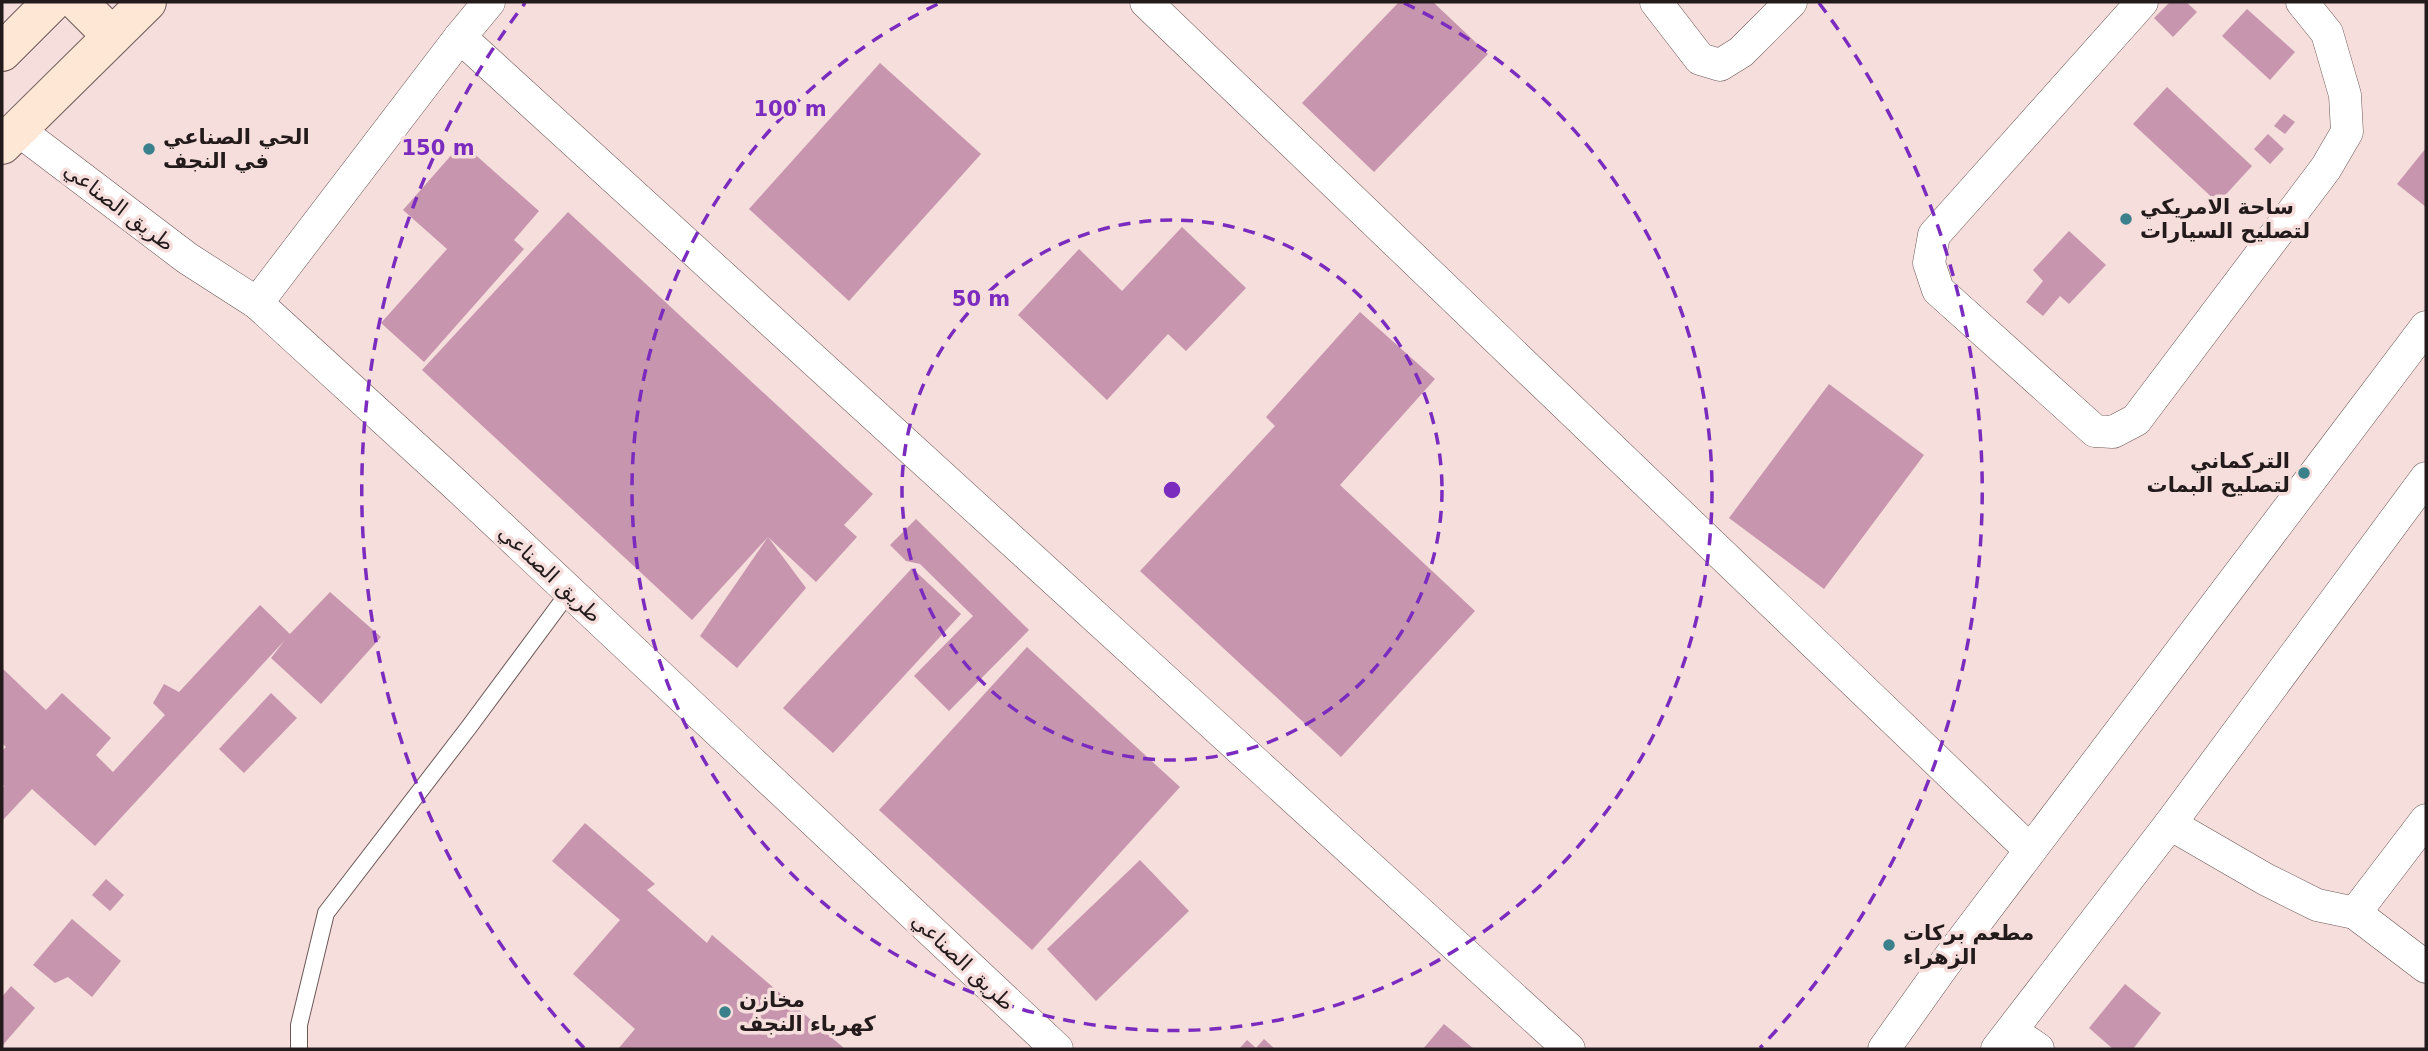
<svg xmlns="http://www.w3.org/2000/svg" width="2428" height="1051" viewBox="0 0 2428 1051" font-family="'DejaVu Sans',Cairo,sans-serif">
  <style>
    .building { fill: #c795ae }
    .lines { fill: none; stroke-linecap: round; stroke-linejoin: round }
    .lane-casing { stroke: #6c5857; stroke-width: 18 }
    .street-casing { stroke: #6c5857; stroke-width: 33 }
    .secondary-casing { stroke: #6c5857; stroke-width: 40 }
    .lane { stroke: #fff; stroke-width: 16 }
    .street { stroke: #fff; stroke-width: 32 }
    .secondary { stroke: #fee7d5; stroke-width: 38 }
    .ring { fill: none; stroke: #7b2cbf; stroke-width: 3.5; stroke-dasharray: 12 9 }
    .poi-dot { fill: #3a818b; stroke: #f5dedc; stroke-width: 2.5 }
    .labels { text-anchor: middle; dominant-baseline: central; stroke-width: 7; stroke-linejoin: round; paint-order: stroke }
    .poi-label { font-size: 21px; font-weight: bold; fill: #231b1b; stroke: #f5dedc; text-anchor: start }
    .street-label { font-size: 21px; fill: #231b1b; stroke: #f5dedc }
    .centre { fill: #7b2cbf; stroke: #f5dedc; stroke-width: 3.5 }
    .ring-label { font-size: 21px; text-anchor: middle; font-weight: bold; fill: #7b2cbf; stroke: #f5dedc; stroke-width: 7; stroke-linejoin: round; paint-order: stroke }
  </style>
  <rect width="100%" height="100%" fill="#f5dedc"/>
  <g class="building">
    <path d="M1399,2h34l55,52 -114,118 -72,-69z"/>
    <path d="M2170,2h16l11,10 -24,25 -19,-19z"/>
    <path d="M2247,9l48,43 -25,28 -48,-44z"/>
    <path d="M880,63l101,91 -132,147 -100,-92z"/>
    <path d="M2167,87l85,79 -34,37 -85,-79z"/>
    <path d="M2284,114l11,8 -10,12 -11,-8z"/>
    <path d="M2268,134l16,15 -14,15 -16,-15z"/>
    <path d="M462,143l77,68 -25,29 10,9 -100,113 -43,-39 66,-74 -44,-39z"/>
    <path d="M2426,148v59l-29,-23z"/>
    <path d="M568,212l305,282 -29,31 13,12 -41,45 -48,-45 38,51 -69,80 -37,-32 68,-99 -76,83 -270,-250z"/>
    <path d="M1182,227l64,61 -60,63 -18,-17 -61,66 -89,-85 61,-66 43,42z"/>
    <path d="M2069,231l37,34 -37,39 -9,-8 -17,20 -17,-14 17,-21 -10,-11z"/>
    <path d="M1360,312l75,67 -95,106 135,126 -134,146 -201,-186 135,-145 -9,-9z"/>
    <path d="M1829,384l95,71 -100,134 -95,-71z"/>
    <path d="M916,519l113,111 -80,81 -35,-35 59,-60 -53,-52 -14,-3 -16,-16z"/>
    <path d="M912,568l49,46 -128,139 -50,-45z"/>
    <path d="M330,592l51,45 -60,67 -50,-46 14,-18 -190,206 -63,-57 -30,32v-32l2,-3 -2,-2v-33l4,-4 -4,-4v-75l44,42 16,-17 49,45 -15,17 17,17 52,-57 -12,-12 11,-19 15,8 81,-87 30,29z"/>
    <path d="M1027,647l153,140 -148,163 -153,-140z"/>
    <path d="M271,693l26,25 -53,55 -25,-24z"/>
    <path d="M585,823l70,61 -8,6 60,53 5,-8 133,114h-227l17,-20 -62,-55 47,-54 -68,-59z"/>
    <path d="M1140,860l49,51 -93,90 -49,-52z"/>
    <path d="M106,879l18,16 -14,16 -18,-16z"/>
    <path d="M72,919l49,42 -29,36 -24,-20 -13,6 -22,-18z"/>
    <path d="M2125,984l36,29 -28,36h-20l-24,-21z"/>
    <path d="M11,986l24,22 -33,38v-49z"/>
    <path d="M1444,1024l30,25h-51z"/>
    <path d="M1264,1039l11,10h-36l8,-9 9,8z"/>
  </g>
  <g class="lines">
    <defs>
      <path id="lane" d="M299,1049v-24l27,-112 143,-186 100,-135"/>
      <g id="street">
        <path d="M1146,2l884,848"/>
        <path d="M1656,2l44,57 20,6 21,-13 50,-50"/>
        <path d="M2142,2l-208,233 -5,28 9,27 157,141 18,1 23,-12 190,-252 21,-36 -2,-37 -18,-62 -25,-31"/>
        <path d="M460,37l1109,1012"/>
        <path d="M17,129l170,129 70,45 198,181 602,565"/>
        <path d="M257,303l203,-266 29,-35"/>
        <path d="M2170,824l95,55 52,26 38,8 71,54"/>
        <path d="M2355,913l71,-93"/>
        <path d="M2012,1031l26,18"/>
        <path d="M1884,1049l62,-87 480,-635"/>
        <path d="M1997,1049l173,-225 256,-346"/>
      </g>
      <g id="secondary">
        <path d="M78,2l34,34"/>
        <path d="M2,52l50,-50"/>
        <path d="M2,145l145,-143"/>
      </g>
    </defs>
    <use href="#lane" class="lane-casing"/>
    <use href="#street" class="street-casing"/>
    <use href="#secondary" class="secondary-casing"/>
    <use href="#lane" class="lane"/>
    <use href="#street" class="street"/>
    <use href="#secondary" class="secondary"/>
  </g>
  <g class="ring">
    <circle cx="1172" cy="490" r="270"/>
    <path d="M1404 3A540 540 0 1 1 940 3"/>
    <path d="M584 1048A810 810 0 0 1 525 3M1819 3A810 810 0 0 1 1760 1048"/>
  </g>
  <g class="poi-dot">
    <circle cx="149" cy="149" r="7"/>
    <circle cx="2126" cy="219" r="7"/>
    <circle cx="2304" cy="473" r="7"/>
    <circle cx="1889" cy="945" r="7"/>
    <circle cx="725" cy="1012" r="7"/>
  </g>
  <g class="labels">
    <g class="poi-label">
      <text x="163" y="137">الحي الصناعي<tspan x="163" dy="24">في النجف</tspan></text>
      <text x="2140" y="207">ساحة الامريكي<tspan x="2140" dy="24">لتصليح السيارات</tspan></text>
      <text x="2290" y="461" text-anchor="end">التركماني<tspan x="2290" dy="24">لتصليح البمات</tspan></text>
      <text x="1903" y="933">مطعم بركات<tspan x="1903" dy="24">الزهراء</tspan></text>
      <text x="739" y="1000">مخازن<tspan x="739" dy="24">كهرباء النجف</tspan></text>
    </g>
    <g class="street-label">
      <text transform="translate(119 207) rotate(37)">طريق الصناعي</text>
      <text transform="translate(550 574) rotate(43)">طريق الصناعي</text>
      <text transform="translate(963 962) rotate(43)">طريق الصناعي</text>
    </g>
  </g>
  <circle cx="1172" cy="490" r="10" class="centre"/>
  <g class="ring-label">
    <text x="790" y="116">100 m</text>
    <text x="438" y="155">150 m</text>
    <text x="981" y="306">50 m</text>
  </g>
  <rect width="2428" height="1051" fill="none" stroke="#231b1b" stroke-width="7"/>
</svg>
